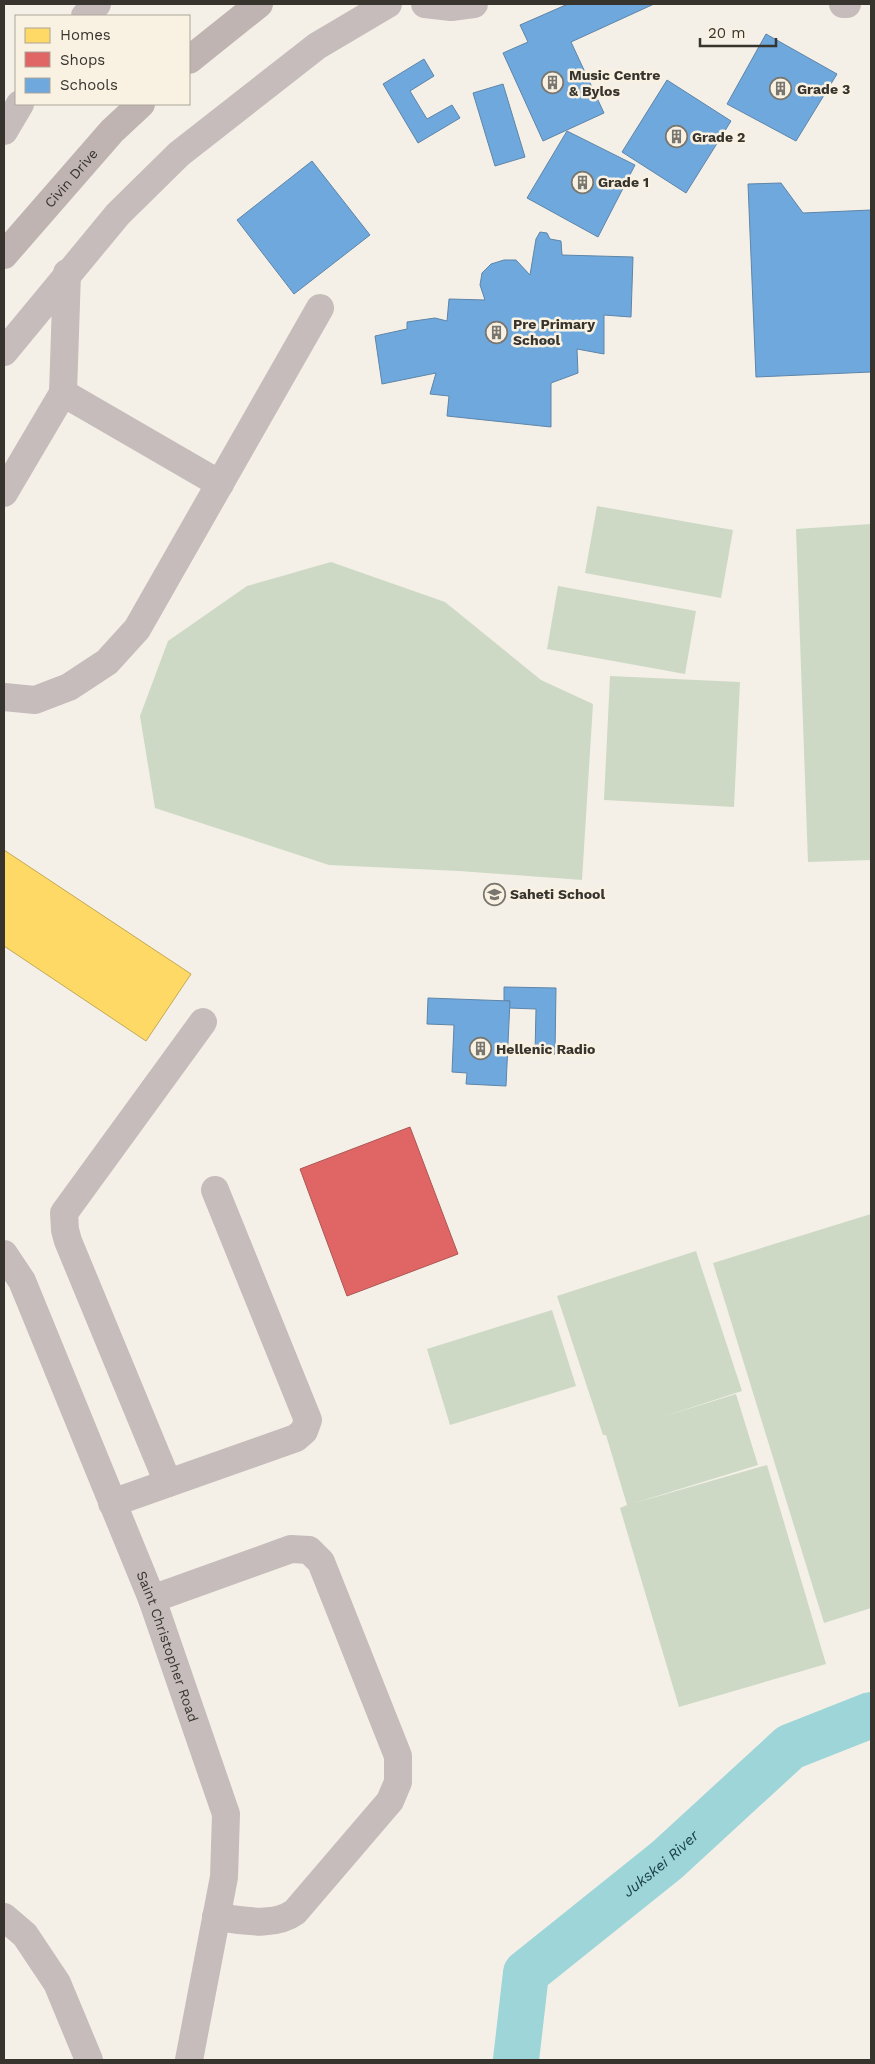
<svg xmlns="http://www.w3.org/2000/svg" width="875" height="2064" viewBox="0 0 875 2064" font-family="'Work Sans',sans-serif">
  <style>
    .green { fill: #cdd9c5 }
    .homes { fill: #ffd966; stroke: #c3a855 }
    .shops { fill: #e06666; stroke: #ad5755 }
    .schools { fill: #6fa8dc; stroke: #5e85a8 }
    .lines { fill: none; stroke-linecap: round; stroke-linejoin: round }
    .river { stroke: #9dd5d8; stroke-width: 46 }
    .minor { stroke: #c6bcbb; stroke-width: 28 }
    .major { stroke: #bfb4b1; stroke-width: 28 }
    .labels { text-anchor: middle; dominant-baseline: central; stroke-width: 5; stroke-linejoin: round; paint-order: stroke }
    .poi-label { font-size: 14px; font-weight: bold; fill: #37342e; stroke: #f9f1e2; text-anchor: start }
    .street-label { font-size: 14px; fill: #37342e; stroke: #f9f1e2 }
    .water-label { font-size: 15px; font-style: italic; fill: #1a4145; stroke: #f9f1e2 }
  </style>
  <rect width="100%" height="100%" fill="#f4f0e7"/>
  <g class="green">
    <path d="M597,506l136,24 -12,68 -136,-25z"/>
    <path d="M871,524v336l-63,2 -12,-333z"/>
    <path d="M331,562l114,40 96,78 52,24 -11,176 -123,-9 -130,-6 -174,-57 -15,-92 28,-75 79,-55z"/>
    <path d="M558,586l138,25 -11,63 -138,-25z"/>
    <path d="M610,676l130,6 -6,125 -130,-7z"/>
    <path d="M871,1214v394l-47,15 -111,-360z"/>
    <path d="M696,1251l46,140 -80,26 74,-23 22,71 -127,39 136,-39 59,199 -147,43 -59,-199 7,-3 -21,-70h-3l-46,-139z"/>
    <path d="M552,1310l24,76 -126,39 -23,-76z"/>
  </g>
  <path class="homes" d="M4,850l187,124 -45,67 -142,-95z"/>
  <path class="shops" d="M410,1127l48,127 -111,42 -47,-127z"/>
  <g class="schools">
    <path d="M568,4h86l-83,38 33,71 -61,28 -40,-88 25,-11 -8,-17z"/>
    <path d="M766,34l71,40 -41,67 -69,-37z"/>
    <path d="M424,59l10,17 -24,15 17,28 25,-14 8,13 -42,25 -35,-59z"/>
    <path d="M667,80l64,41 -45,72 -64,-41z"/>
    <path d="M503,84l22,73 -30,9 -22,-73z"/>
    <path d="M567,131l68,34 -37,72 -71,-39z"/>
    <path d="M312,161l58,74 -76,59 -57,-74z"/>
    <path d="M781,183l22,30 68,-3v162l-115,5 -8,-193z"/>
    <path d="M540,232l7,1 3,6 11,2 1,14 71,2 -2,60 -27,-2v39l-27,-5 1,24 -27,10v44l-104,-11 2,-20 -19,-2 6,-21 -54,11 -7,-48 32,-7v-7l28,-4 12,3 2,-22 36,1 -5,-15 2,-12 9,-9 13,-4h12l14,15 6,-36z"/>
    <path d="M504,987l52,1 -1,66 -20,-1 1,-44 -27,-1 1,-7h-6z"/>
    <path d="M428,998l82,3 -4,85 -40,-2 1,-11 -15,-1 2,-47 -27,-1z"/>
  </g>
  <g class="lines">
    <path class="river" id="s1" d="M516,2060l10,-87 141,-113 123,-113 81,-32"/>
    <g class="minor">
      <path d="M425,4l26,3 23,-3"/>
      <path d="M843,4h4"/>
      <path d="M85,16l12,-12"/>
      <path d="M4,131l16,-27"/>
      <path d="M4,352l114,-138 61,-60 138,-108 71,-42"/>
      <path d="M63,393l157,91"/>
      <path d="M4,493l59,-100 4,-120"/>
      <path d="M4,697l31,3 34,-13 38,-25 30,-33 183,-321"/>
      <path id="s2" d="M4,1254l18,27 130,318 74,215 -2,63 -35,183"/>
      <path d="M168,1483l-100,-242 -3,-11 -1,-17 139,-191"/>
      <path d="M112,1503l184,-65 8,-7 4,-11 -93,-230"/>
      <path d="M152,1599l139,-50 18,1 12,12 77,194v26l-8,19 -95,111c-22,16 -53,8 -79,5"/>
      <path d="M4,1917l21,18 32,48 32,77"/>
    </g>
    <g class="major">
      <path d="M189,60l70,-56"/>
      <path id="s3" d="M4,255l108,-124 29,-27"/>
    </g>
  </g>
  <defs>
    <symbol id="building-ring" viewBox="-11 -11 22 22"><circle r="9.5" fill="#f9f1e2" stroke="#79766f" stroke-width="1.5"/><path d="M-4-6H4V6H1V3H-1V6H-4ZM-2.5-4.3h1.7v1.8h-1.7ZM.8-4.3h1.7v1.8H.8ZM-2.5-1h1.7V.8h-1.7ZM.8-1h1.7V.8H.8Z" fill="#79766f"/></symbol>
    <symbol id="school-ring" viewBox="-11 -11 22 22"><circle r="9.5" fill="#f9f1e2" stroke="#79766f" stroke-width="1.5"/><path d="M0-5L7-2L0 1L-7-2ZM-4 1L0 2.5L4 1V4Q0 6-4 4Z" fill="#79766f"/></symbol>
  </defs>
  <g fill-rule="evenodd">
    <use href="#building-ring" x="540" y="70" width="25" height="25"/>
    <use href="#building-ring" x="768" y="76" width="25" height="25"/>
    <use href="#building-ring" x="664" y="124" width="25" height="25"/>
    <use href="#building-ring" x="570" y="170" width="25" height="25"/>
    <use href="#building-ring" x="484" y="320" width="25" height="25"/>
    <use href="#school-ring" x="482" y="882" width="25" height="25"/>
    <use href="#building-ring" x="468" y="1036" width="25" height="25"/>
  </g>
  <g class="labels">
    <g class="poi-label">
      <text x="569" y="75">Music Centre<tspan x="569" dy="16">&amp; Bylos</tspan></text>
      <text x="797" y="89">Grade 3</text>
      <text x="692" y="137">Grade 2</text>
      <text x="598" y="182">Grade 1</text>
      <text x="513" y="324">Pre Primary<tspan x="513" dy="16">School</tspan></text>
      <text x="510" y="894">Saheti School</text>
      <text x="496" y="1049">Hellenic Radio</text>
    </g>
    <g class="street-label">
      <text stroke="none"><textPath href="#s3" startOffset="102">Civin Drive</textPath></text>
      <text stroke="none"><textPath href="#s2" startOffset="426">Saint Christopher Road</textPath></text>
    </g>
    <g class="water-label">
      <text stroke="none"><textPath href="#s1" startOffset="261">Jukskei River</textPath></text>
    </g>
  </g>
  <rect width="875" height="2064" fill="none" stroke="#37342e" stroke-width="10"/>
  <rect x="15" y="15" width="175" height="90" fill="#f9f1e2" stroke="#aba59a"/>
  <rect x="25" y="28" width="25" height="15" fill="#ffd966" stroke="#aba59a"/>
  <text x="60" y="40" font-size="15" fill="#37342e">Homes</text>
  <rect x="25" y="52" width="25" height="15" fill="#e06666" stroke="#aba59a"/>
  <text x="60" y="65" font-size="15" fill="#37342e">Shops</text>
  <rect x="25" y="78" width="25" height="15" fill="#6fa8dc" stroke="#aba59a"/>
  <text x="60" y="90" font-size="15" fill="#37342e">Schools</text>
  <path d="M700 38v8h76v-8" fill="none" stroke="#37342e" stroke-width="2.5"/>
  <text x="708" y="38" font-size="15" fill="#37342e" stroke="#f9f1e2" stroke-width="4" paint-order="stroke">20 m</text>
</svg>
